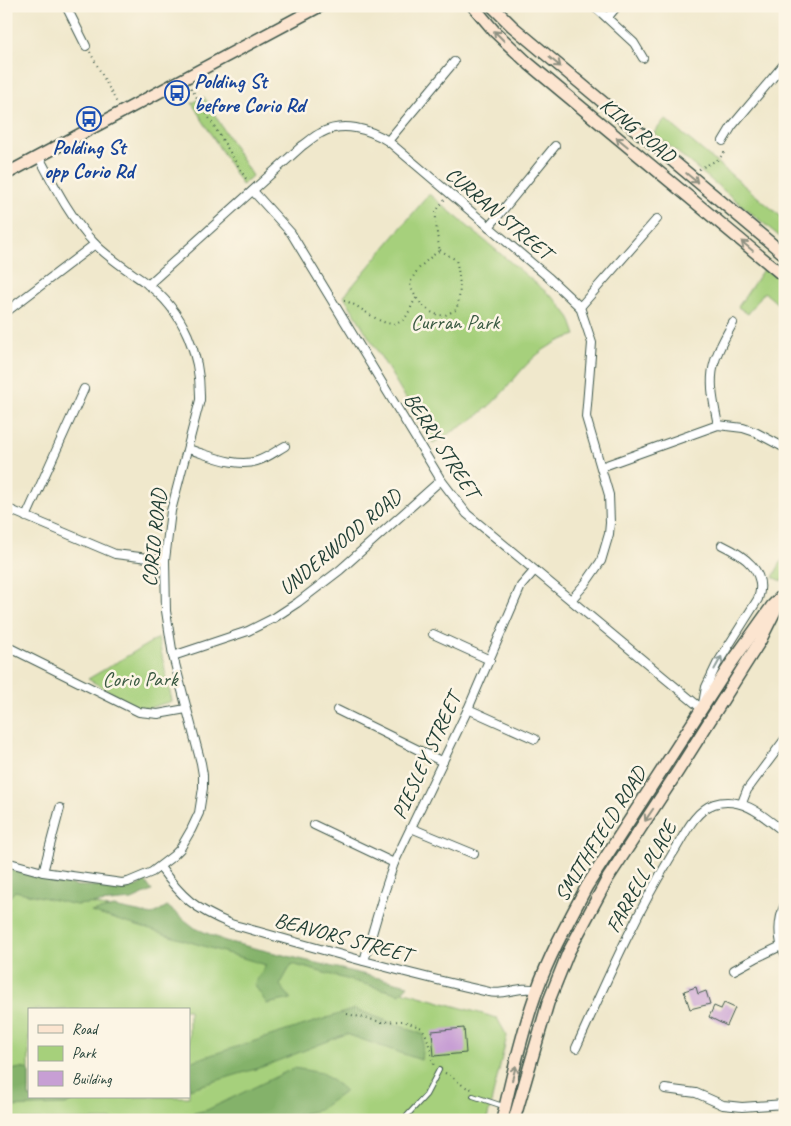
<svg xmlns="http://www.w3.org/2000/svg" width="791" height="1126" viewBox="0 0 791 1126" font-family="Caveat,sans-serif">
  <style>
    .green { fill: #a6d07b; stroke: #628658; fill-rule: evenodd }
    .forest { fill: #84b26b; stroke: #527850 }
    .building { fill: #c79fd4 }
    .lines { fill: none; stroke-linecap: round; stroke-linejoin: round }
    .lane-casing { stroke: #3e574b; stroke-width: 6 }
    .street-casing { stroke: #3e574b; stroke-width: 10 }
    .secondary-casing { stroke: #3e574b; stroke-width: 14 }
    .path { stroke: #3e574b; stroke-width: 2; stroke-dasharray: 1 4; stroke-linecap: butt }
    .lane { stroke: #fff; stroke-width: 4 }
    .street { stroke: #fff; stroke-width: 8 }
    .secondary { stroke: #fce5d0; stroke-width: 11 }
    .oneway { stroke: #8e9182 }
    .oneway2 { stroke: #8f9e9a }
    .labels { text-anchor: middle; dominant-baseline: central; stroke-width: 5; stroke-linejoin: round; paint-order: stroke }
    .transit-label { font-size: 21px; font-weight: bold; fill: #164399; stroke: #fcf5e5; text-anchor: start }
    .street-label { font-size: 21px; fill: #1f3d34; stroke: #fcf5e5 }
    .park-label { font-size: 21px; fill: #3a5a42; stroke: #fcf5e5 }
  </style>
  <rect width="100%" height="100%" fill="#fcf5e5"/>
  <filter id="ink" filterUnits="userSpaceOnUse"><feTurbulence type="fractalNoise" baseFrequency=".02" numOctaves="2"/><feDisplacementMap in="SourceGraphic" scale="10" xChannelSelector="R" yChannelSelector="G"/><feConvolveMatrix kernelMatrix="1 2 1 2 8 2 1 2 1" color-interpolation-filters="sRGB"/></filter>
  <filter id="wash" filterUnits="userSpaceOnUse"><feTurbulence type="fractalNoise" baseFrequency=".0096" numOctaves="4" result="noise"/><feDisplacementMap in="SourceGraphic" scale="20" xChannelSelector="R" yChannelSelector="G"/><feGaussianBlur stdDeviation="1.12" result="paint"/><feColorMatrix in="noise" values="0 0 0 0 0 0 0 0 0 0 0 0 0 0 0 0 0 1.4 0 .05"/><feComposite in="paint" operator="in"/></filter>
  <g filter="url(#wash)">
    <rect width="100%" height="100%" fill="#f0e8cc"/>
    <g class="green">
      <path d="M204,97l48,79 -10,9 -50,-82z"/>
      <path d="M665,119l120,101v21l-131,-108z"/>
      <path d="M429,194l128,107 13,17 6,17c-52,15 -57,48 -94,77 -14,12 -33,21 -49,31l-89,-147z"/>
      <path d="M764,268l21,14v28l-21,-18 -16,22 -10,-7z"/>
      <path d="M785,555v23l-3,3 -9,-4z"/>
      <path d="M158,638l14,63 -23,7 -15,-2 -46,-27z"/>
      <path d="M6,879l491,139 10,18 -20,84h-481zM29,1010h160v87h-160z"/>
    </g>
    <g class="forest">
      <path d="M6,869l71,17h60l8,-5 7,10 -20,9 -56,5 -61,-14 -9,10z"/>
      <path d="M167,906l28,22 30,13 183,44 -8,9 -108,-30 -12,21 11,14 -24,5 -13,-20 12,-19 -175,-53 23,-5 38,8z"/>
      <path d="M355,1009l69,26 -3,25 -75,-26 -84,33 -73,22v-27z"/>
      <path d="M21,1068l8,2v27h50l-13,8 -60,2v-36z"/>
      <path d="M294,1068l28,5 24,18 -27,19 -43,10h-111l42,-10z"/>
    </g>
    <g id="blocks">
      <g class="building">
        <path d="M696,987l2,7 8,-3 4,13 -20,5 -6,-18z"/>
        <path d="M724,1003l11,5 -8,18 -18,-9 5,-11 7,3z"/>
        <path d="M464,1028l2,25 -32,3 -2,-25z"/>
      </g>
    </g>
  </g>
  <g filter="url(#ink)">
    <use href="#blocks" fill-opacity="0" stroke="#3e574b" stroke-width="1"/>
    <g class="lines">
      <defs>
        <g id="lane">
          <path d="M473,1096l30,10"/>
          <path d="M403,1120l23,-25 13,-25"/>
        </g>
        <g id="street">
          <path d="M66,6l20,40"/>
          <path d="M594,6l40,37 9,15"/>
          <path d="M608,17l9,-11"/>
          <path d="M388,141l66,-79"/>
          <path d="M723,141l9,-15 53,-63"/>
          <path d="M253,191l38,42 150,247 26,34 235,195 4,-22 11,-23 41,-65c10,-28 -15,-44 -36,-54"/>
          <path d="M489,227l66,-81"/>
          <path d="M148,285l154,-139c6,-4 12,-10 19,-13 22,-12 48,-4 67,8l160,136 32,30 12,36 -6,74 23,78 1,28 -1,11 -8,27 -16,23 -14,16"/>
          <path d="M580,307l77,-88"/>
          <path d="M6,312l89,-68"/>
          <path d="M718,425c-10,-49 -10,-58 15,-102"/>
          <path d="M188,449c21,6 48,19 69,12 10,-3 19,-10 28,-15"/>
          <path d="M601,467l117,-42 25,3 12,4 30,16"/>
          <path d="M6,508l109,46 50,6"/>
          <path d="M26,517l58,-128"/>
          <path d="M433,634l57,26"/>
          <path d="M6,646l133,66 19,2 28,-5"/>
          <path d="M173,656l75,-25 26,-13 23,-15 43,-33 101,-90"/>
          <path d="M468,709l67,30"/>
          <path d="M337,710l106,52"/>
          <path d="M742,803l5,-13 38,-51"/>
          <path d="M314,825l80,38"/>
          <path d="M411,828l63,26"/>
          <path d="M6,862l37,10 79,11 6,-1 24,-10 21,-16 7,-7 11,-19 8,-17 4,-25v-13l-2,-12 -28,-107 -7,-45 -1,-51 6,-49 29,-111c1,-45 -16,-89 -54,-117 -17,-12 -36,-24 -51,-39 -24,-25 -40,-57 -56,-87"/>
          <path d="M160,867c22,31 35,42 71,57 85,24 171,49 258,68 15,4 31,-7 48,-2"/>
          <path d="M43,872l17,-64"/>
          <path d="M785,904c-7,16 -8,35 0,50"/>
          <path d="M364,961l20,-68 10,-30 74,-154 53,-123 13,-15"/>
          <path d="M734,970l22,-12 25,-12"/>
          <path d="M576,1048c30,-66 59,-133 97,-195 11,-17 21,-42 41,-49 28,-9 51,13 71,29"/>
          <path d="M665,1089l31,4 27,12 19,2 43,-3"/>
        </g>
        <g id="secondary">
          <path d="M473,6l22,26 34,32 256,213"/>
          <path d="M492,6l20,20 273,229"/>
          <path d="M6,174l314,-168"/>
          <path d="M502,1120c10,-43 20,-88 35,-130 13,-36 32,-70 50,-104l143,-221 42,-59 12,-12"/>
          <path d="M514,1120l34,-117 20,-50 40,-75 70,-107 82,-130 17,-34"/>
        </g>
      </defs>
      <use href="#lane" class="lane-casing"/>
      <use href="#street" class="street-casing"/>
      <use href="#secondary" class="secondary-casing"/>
      <g class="path">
        <path d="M90,52l27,51"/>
        <path d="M191,88l57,94"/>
        <path d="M699,169l20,-10 5,-6 -1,-4"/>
        <path d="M440,250l16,10c4,17 6,33 0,50 -3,1 -8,4 -11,5 -15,3 -32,-18 -35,-31 5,-15 17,-24 30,-34 -2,-3 -5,-33 -4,-37 1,-4 6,-10 9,-14"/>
        <path d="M344,301c17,2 43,36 61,17 5,-6 7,-15 12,-21"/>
        <path d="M347,1014l35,8 21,-1 19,7 5,9 7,30"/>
        <path d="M445,1073c12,5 14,13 27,16"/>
      </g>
      <use href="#lane" class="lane"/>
      <use href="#street" class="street"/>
      <use href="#secondary" class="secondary"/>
    </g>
    <defs><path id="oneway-shaft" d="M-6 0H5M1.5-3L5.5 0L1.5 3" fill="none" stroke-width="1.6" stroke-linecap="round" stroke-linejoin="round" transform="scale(1.25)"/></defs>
    <g class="oneway">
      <use href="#oneway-shaft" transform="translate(499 36) rotate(-135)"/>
      <use href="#oneway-shaft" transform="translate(555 62) rotate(40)"/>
      <use href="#oneway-shaft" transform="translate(622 142) rotate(-141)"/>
      <use href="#oneway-shaft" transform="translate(692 178) rotate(40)"/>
      <use href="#oneway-shaft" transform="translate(747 246) rotate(-140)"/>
      <use href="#oneway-shaft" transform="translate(649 815) rotate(124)"/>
      <use href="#oneway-shaft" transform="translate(514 1073) rotate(-75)"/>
    </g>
    <use class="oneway2" href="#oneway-shaft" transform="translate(718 663) rotate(-61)"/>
  </g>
  <defs>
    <symbol id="bus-ring" viewBox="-11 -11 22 22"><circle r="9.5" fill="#fcf5e5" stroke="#1a4fb4" stroke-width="1.5"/><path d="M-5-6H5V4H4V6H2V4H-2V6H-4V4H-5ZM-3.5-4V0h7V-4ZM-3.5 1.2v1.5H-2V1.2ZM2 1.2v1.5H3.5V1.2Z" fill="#1a4fb4"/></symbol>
  </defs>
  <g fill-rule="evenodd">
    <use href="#bus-ring" x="163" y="79" width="28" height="28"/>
    <use href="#bus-ring" x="75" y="105" width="28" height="28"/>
  </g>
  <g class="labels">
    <g class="transit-label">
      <text x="194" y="81">Polding St<tspan x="194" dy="24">before Corio Rd</tspan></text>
      <text x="89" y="147" text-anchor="middle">Polding St<tspan x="89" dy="24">opp Corio Rd</tspan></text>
    </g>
    <g class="street-label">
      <text transform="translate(638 130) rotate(39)">KING ROAD</text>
      <text transform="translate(499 213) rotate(40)">CURRAN STREET</text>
      <text transform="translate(442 445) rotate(57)">BERRY STREET</text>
      <text transform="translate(154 538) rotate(-84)">CORIO ROAD</text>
      <text transform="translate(340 542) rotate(-40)">UNDERWOOD ROAD</text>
      <text transform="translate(426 756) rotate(-65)">PIESLEY STREET</text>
      <text transform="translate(600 834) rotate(-58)">SMITHFIELD ROAD</text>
      <text transform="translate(641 877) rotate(-61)">FARRELL PLACE</text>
      <text transform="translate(343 937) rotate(15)">BEAVORS STREET</text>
    </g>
    <g class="park-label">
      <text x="455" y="322">Curran Park</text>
      <text x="140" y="679">Corio Park</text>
    </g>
  </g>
  <rect width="791" height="1126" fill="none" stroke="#fcf5e5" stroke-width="25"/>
  <rect x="28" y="1008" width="162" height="90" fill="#fcf5e5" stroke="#a4ab9e"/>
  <rect x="38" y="1025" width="25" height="8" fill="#fce5d0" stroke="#a4ab9e"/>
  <text x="72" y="1034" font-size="15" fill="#1f3d34">Road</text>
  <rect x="38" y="1046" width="25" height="15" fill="#a6d07b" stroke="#a4ab9e"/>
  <text x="72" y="1058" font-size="15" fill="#1f3d34">Park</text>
  <rect x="38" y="1071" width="25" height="15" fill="#c79fd4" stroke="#a4ab9e"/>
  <text x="72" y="1084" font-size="15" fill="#1f3d34">Building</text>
</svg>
